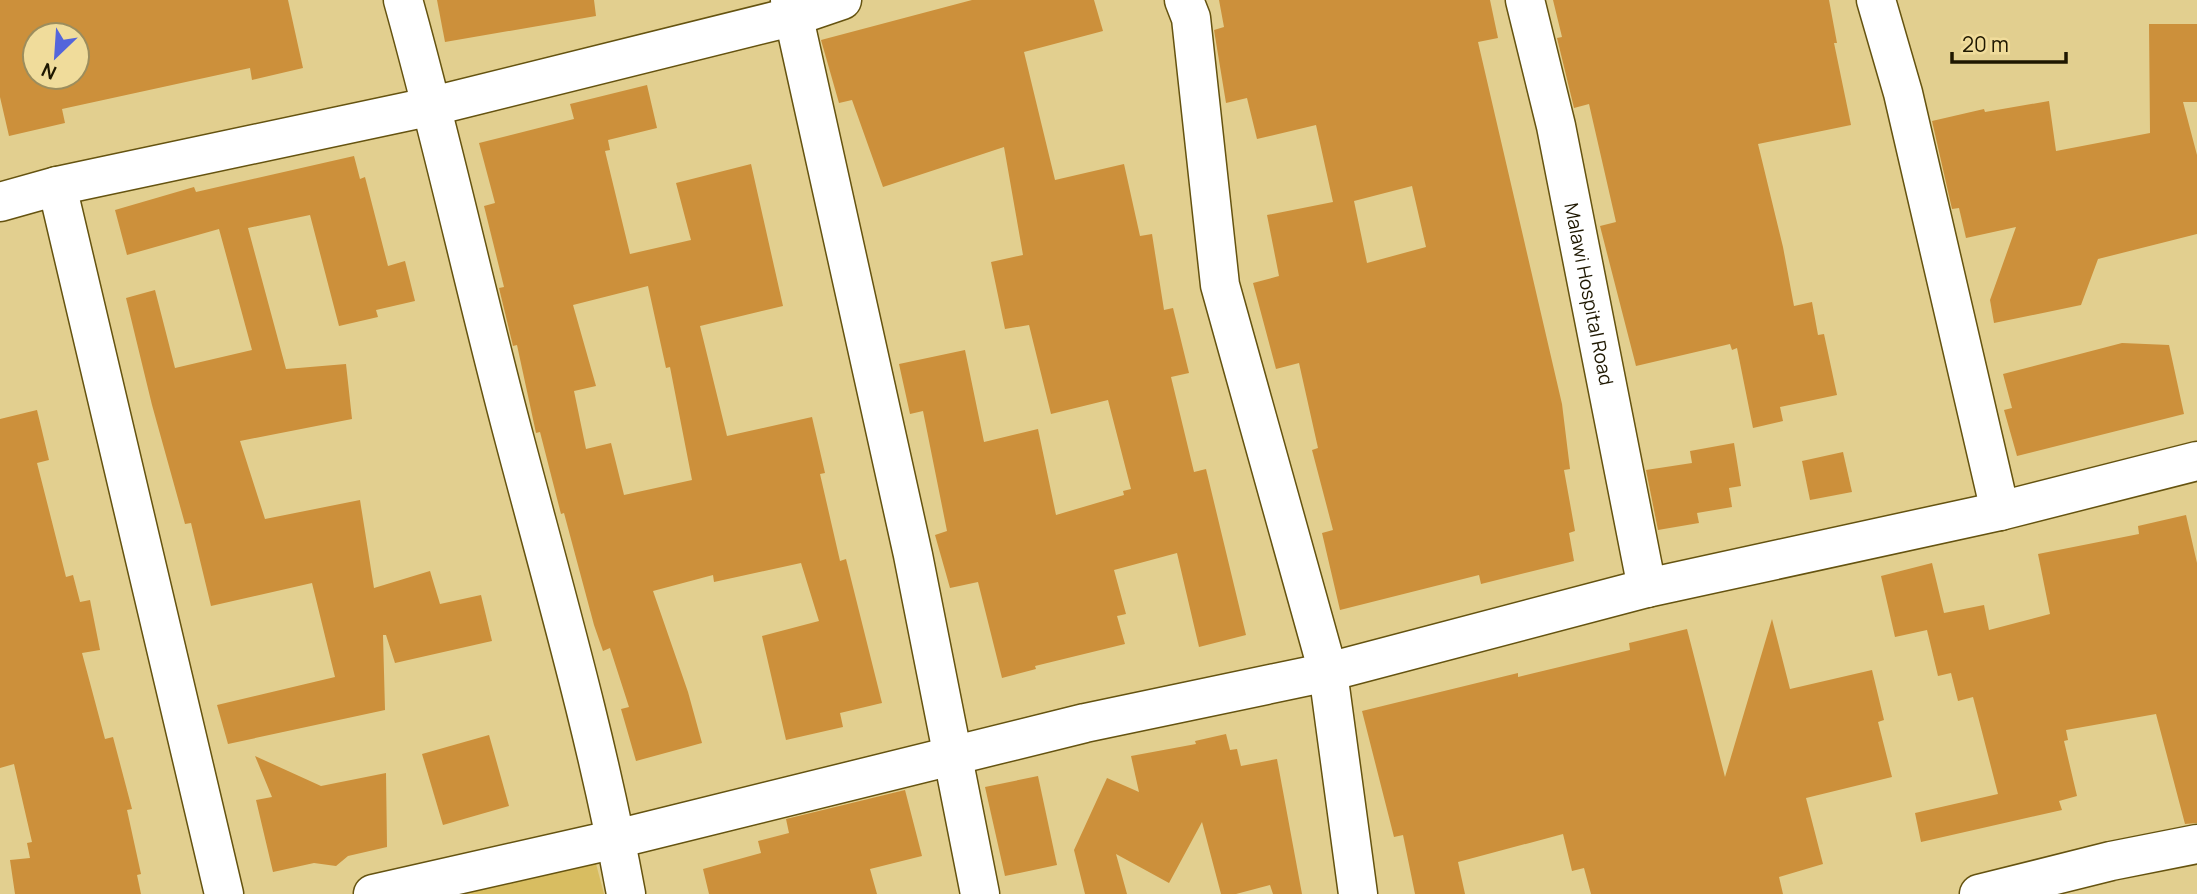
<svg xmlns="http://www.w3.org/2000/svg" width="2197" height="894" viewBox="0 0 2197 894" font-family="Manrope,sans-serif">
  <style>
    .green { fill: #d8bd61 }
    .building { fill: #cc903b; fill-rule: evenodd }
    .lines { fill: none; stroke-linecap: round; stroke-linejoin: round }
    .minor-casing { stroke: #655310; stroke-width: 41 }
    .minor { stroke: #fff; stroke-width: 38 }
    .labels { text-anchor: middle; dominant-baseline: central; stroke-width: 7; stroke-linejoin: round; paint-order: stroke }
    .street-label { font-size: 19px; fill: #1e1700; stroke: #f0dc9b }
  </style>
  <rect width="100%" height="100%" fill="#e2cf8f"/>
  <path class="green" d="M595,860l9,34h-224z"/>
  <g class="building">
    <path d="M0,0h288l15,68 -51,12 -2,-12 -188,41 3,14 -56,13 -9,-39zM35,35h42v42h-42z"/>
    <path d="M437,0h157l2,16 -151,26z"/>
    <path d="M972,0h122l9,31 -79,21 31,128 69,-16 16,72 12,-2 12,76 9,-2 16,65 -18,4 23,95 12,-3 40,166 -47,12 -22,-94 -63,17 12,44 -9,2 8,28 -90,22 1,3 -34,9 -24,-96 -28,6 -15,-53 12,-4 -24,-120 -13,3 -11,-50 66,-14 19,92 54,-13 18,86 68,-20 -1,-4 8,-2 -23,-89 -57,14 -22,-89 -24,4 -14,-67 32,-7 -19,-108 -121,40 -31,-87 -13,3 -18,-63z"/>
    <path d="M1219,0h271l8,38 -20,4 84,362 8,65 -6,1 11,61 -6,2 5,28 -93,23 -2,-9 -139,35 -18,-77 11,-3 -21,-80 6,-2 -19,-85 -23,6 -23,-86 26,-7 -12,-61 66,-13 -17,-77 -59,14 -10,-41 -21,5 -12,-73 10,-3zM1412,186l14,61 -59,16 -13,-62z"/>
    <path d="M1553,0h276l8,43h-3l17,82 -93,19 25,103 11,59 18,-4 6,33 6,-1 13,61 -57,12 3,14 -30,7 -16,-80 -5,2 -2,-6 -94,22 -36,-140 16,-4 -27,-118 -15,4 -17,-70 5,-1z"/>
    <path d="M2149,24h48v78h-14l14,53v79l-99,25 -17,46 -87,18 -4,-23 26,-73 -50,11 -7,-30 -7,1 -20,-88 52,-12 1,3 64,-11 7,50 94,-18z"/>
    <path d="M647,85l10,43 -49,12 2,10 -5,1 25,103 61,-14 -15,-57 75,-19 32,142 -83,20 27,110 85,-19 13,56 -5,1 20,87 6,-2 36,144 -42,10 3,14 -57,13 -24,-104 57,-15 -18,-58 -87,19 -1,-7 -60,16 35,101 14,51 -66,18 -15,-52 8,-2 -19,-59 -7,3 -9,-26 -30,-112 -3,1 -21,-82 -4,1 -19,-88 -4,1 -14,-58 5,-1 -20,-81 11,-3 -16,-60 95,-24 -4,-15zM648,286l18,82 4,-1 22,113 -68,15 -13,-52 -25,6 -12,-58 22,-5 -23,-81z"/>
    <path d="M354,156l6,23 5,-2 23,89 17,-5 10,40 -39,9 2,7 -39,9 -29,-111 -62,13 38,141 60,-5 6,55 -112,22 25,78 95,-19 14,88 56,-17 10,33 41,-9 11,46 -97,22 -9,-28h-3l2,75 -157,34 -11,-39 118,-28 -23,-94 -101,23 -20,-83 -6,1 -33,-119 -26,-107 29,-8 20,78 77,-18 -33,-121 -92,26 -12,-45 79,-23 2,5z"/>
    <path d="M2122,343l47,2 15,69 -167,42 -13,-46 8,-2 -9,-34z"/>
    <path d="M37,410l12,50 -12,3 29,114 7,-2 7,27 10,-2 10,50 -18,3 23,86 8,-2 19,72 -5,1 14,64 -4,1 4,19h-126l-5,-34 20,-2 -3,-15 5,-1 -18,-78 -14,4v-349z"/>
    <path d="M1734,443l7,43 -12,2 3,19 -35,6 2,10 -41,7 -12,-60 46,-7 -2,-12z"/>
    <path d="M1843,452l9,40 -42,8 -8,-39z"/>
    <path d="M2186,515l11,48v260l-12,1 -29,-110 -90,16 2,10 -4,1 13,55 -18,5 3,9 -141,32 -6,-29 83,-19 -25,-97 -15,4 -7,-28 -13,3 -11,-46 -32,7 -14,-61 51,-13 12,50 40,-8 5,25 61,-16 -12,-60 101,-20 -1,-8z"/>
    <path d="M1772,619l18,70 82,-19 12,50 -6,2 14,55 -86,21 17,66 -44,13 4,17h-192l-7,-26 -12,3 -9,-37 -105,28 7,32h-50l-12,-59 -9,2 -32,-126 156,-38v4l112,-27 -1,-7 58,-14 38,148z"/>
    <path d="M1226,734l4,16 7,-1 4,17 36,-7 25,135h-29l-3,-9 -34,9h-15l-19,-72 -33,61 -53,-29 11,40h-42l-11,-44 33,-72 32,14 -8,-36 65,-12 -1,-3z"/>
    <path d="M489,735l20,71 -66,19 -21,-71z"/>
    <path d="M255,756l66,30 65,-13 1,74 -39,9 -12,10 -22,-3 -41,9 -17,-72 16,-3z"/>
    <path d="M1038,776l19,89 -52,11 -20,-89z"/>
    <path d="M905,790l17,66 -52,13 7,25h-168l-6,-25 58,-16 -3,-12 31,-8 -3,-14z"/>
  </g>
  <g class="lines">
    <defs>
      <g id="minor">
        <path d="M403,0c41,146 73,295 112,441 40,151 83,300 111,453"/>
        <path d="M790,0l123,555 67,339"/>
        <path d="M1184,0l7,18 29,267 108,387 30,222"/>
        <path id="s1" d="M1525,0l31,126 91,462"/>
        <path d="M1876,0l27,93 97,418"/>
        <path d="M57,186l167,708"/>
        <path d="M0,202l57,-16 376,-80 362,-90 47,-16"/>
        <path d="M373,894l243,-55 469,-116 243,-51 319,-84 353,-77 197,-50"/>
        <path d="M1979,894l132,-33 86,-17"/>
      </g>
    </defs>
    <use href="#minor" class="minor-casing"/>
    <use href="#minor" class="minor"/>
  </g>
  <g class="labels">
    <g class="street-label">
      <text stroke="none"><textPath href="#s1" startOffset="301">Malawi Hospital Road</textPath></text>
    </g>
  </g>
  <g transform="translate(56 56) rotate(205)"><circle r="33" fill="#f0dc9b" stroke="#9c8d5d" stroke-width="2"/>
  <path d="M0-5L12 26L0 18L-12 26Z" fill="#5365db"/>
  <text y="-10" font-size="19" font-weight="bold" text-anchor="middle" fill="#1e1700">N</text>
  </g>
  <path d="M1952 52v10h114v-10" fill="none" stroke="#1e1700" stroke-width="3.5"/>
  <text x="1962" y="52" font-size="21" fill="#1e1700" stroke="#f0dc9b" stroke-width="5" paint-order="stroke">20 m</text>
</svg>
